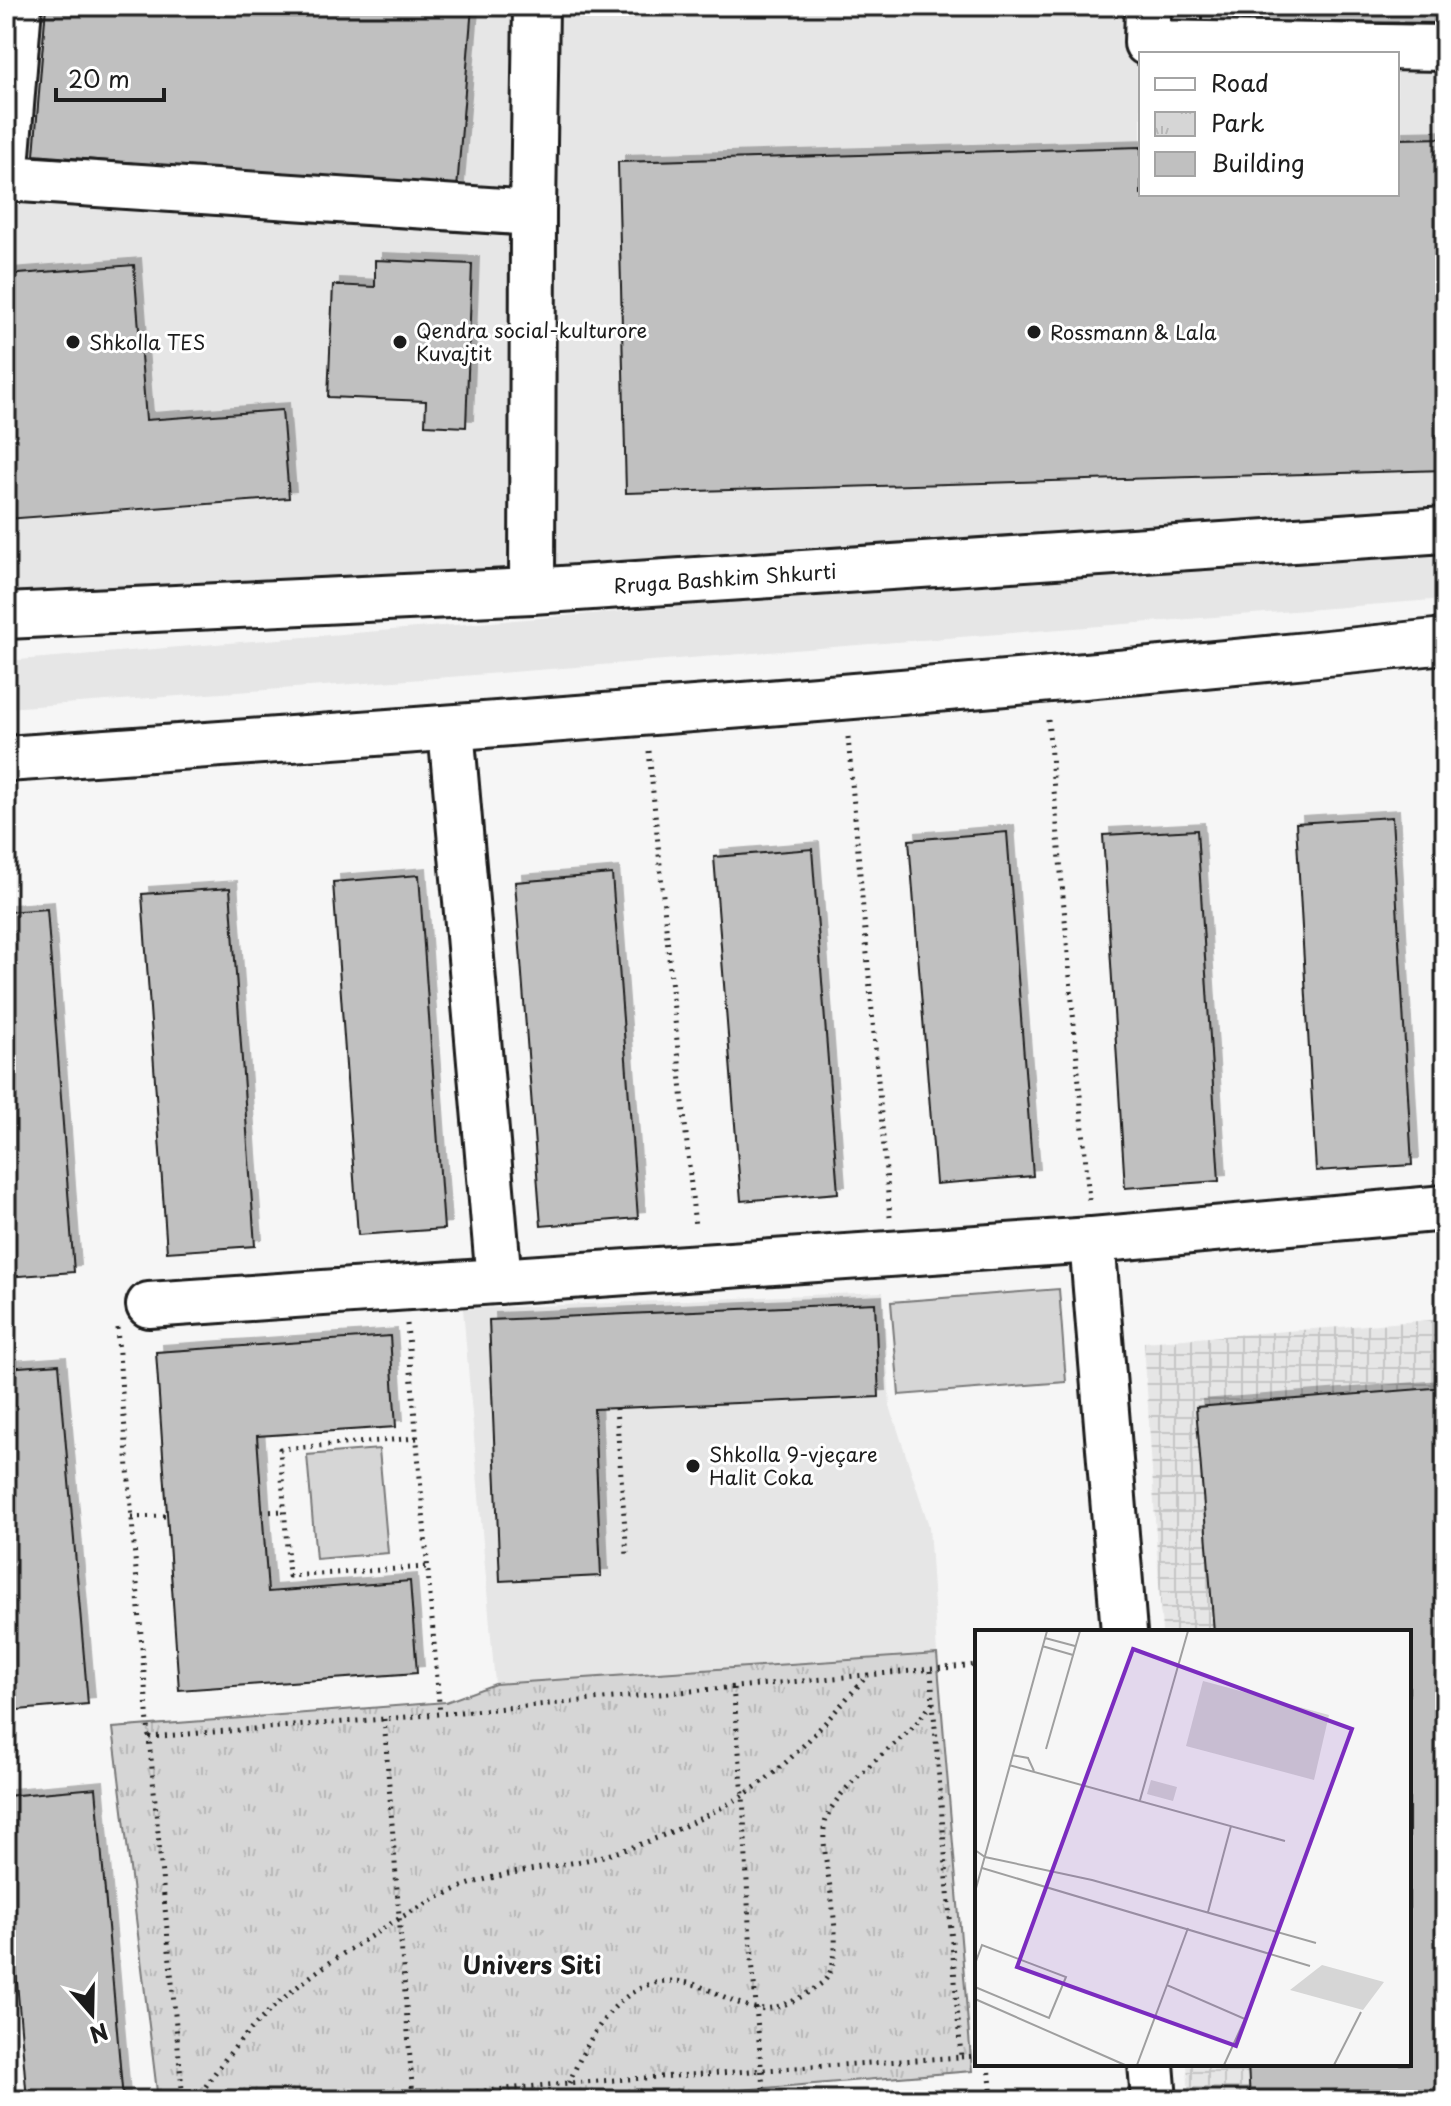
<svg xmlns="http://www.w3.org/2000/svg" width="1451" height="2106" viewBox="0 0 1451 2106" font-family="'Playpen Sans',sans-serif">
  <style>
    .built { fill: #e6e6e6; fill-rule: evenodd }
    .industrial { fill: url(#industrial-grid) }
    .grass { fill: #d6d6d6; stroke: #797979; stroke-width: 2 }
    .park { fill: url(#park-tufts); stroke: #797979; stroke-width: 2 }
    .building { fill: #c0c0c0; stroke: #1c1c1c; stroke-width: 2; filter: url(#shadow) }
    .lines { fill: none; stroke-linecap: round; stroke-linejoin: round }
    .minor-casing { stroke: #1c1c1c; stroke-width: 50 }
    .path { stroke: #1c1c1c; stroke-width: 5; stroke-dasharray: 2 6; stroke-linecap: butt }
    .minor { stroke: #fff; stroke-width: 44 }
    .poi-dot { fill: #1c1c1c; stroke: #fff; stroke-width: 3 }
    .labels { text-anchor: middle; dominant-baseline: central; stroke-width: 6; stroke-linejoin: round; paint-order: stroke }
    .poi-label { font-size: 20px; fill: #1c1c1c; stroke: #fff; text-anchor: start }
    .street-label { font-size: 20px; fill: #1c1c1c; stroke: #fff }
    .quarter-label { font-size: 24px; font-weight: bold; fill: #1c1c1c; stroke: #fff }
    .inset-road { fill: none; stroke: #9f9f9f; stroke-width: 2 }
    .view { fill: #7b2cbf; fill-opacity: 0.15; stroke: #7b2cbf; stroke-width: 4 }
    .inset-edge { fill: none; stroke: #1c1c1c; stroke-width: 4 }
  </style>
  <defs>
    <pattern id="industrial-grid" width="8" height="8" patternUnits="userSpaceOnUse" patternTransform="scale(2)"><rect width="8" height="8" fill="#e6e6e6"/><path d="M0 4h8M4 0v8" fill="none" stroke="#c5c5c5"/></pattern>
    <pattern id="park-tufts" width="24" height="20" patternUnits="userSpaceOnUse" patternTransform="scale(2)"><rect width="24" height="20" fill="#d6d6d6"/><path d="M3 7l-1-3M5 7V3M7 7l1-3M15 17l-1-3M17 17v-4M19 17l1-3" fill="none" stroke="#b7b7b7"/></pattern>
    <filter id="shadow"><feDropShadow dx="7" dy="-7" stdDeviation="0" flood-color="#0004"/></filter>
  </defs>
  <rect width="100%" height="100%" fill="#f6f6f6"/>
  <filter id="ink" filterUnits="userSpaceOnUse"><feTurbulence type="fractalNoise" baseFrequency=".0125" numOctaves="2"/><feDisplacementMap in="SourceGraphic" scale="16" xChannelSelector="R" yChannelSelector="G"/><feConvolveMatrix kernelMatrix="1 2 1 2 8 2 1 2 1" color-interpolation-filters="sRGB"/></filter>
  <g filter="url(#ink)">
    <g class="built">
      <path d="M6,6h1439v524l-1439,101zM1141,54h256v140h-256z"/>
      <path d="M1445,551v48l-1022,80 -417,29v-47l1079,-87z"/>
      <path d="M883,1292l7,114 39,120 8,128 -442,30 -32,-375z"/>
    </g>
    <path class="industrial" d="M1445,1319v781h-256l-2,-36h222v-432h-247l-18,-290z"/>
    <g class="grass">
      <path d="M1059,1289l7,93 -167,13 -8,-93z"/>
      <path d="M379,1449l9,104 -72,6 -9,-104z"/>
    </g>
    <path class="park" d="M937,1654l35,417 -353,29h-461l-45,-372 333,-26 49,-18z"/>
    <g class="building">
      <path d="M46,6h426l-15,183 -423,-34z"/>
      <path d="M1202,6h243v17l-243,-2z"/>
      <path d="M1445,138v332l-819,23 -8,-331 523,-15v47h256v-55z"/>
      <path d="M375,260l97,4 -6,163 -41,-2 1,-24 -98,-4 5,-112 42,2z"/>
      <path d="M134,265l12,155 136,-10 7,88 -283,21v-244z"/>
      <path d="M1392,817l20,348 -96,6 -20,-348z"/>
      <path d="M1197,830l22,351 -94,7 -22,-353z"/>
      <path d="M1007,832l26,344 -97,8 -27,-344z"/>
      <path d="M812,849l26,344 -97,8 -27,-344z"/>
      <path d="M612,874l26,344 -97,8 -26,-344z"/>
      <path d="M419,875l25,354 -86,6 -25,-353z"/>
      <path d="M230,888l25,358 -88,6 -25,-358z"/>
      <path d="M47,909l27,363 -68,5v-365z"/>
      <path d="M875,1303l4,94 -285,12 7,167 -101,5 -11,-261z"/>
      <path d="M390,1336l6,91 -139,9 11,156 142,-11 7,92 -238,17 -23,-338z"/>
      <path d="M59,1364l29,340 -82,7v-343z"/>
      <path d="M1445,1387v713h-195l-2,-36h161v-432h-195l-18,-225z"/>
      <path d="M96,1788l27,312h-96l-21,-248v-56z"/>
    </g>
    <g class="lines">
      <defs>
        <g id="minor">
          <path d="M1148,6l-1,37 298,5"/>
          <path d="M6,167l13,-161"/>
          <path d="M6,178l527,35 3,-207"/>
          <path d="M532,591l1,-378"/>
          <path id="s1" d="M6,616l526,-25 913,-61"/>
          <path d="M451,728l48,553"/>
          <path d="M6,759c480,-33 960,-68 1439,-118"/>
          <path d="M1092,1240l32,392"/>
          <path d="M149,1305l943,-65 353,-32"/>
          <path d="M1151,2064l3,36"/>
        </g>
      </defs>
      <use href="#minor" class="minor-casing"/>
      <g class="path">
        <path d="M1048,720l41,480"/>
        <path d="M848,737l42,480"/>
        <path d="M649,751l46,476"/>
        <path d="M407,1324l33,390"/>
        <path d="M117,1328l32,409 34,363"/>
        <path d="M616,1408l11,148"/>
        <path d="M417,1438l-137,11 9,127 138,-9"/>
        <path d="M262,1512l23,-1"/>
        <path d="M131,1517l36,-1"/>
        <path d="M733,1688l10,107 6,129 15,176"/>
        <path d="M384,1719l29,379"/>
        <path d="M149,1737l235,-18 483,-44"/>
        <path d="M961,2057l16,-1"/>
        <path d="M989,2064l3,36"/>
        <path d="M569,2083c22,-51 57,-117 124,-99 21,6 41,20 62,24 23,4 50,-12 67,-25 30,-25 -1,-118 2,-154 3,-36 66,-78 90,-103 7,-8 12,-16 19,-24l-2,-32"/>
        <path d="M197,2100c46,-75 104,-122 179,-167 28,-18 60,-36 91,-48 40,-14 83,-17 124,-26 49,-11 107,-37 151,-63 49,-30 87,-79 126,-121l109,-10"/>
        <path d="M389,2100l180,-17 392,-26 -28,-355"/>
      </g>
      <use href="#minor" class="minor"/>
    </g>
  </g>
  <g class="poi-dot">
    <circle cx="1034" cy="332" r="8"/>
    <circle cx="73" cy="342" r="8"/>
    <circle cx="400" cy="342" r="8"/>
    <circle cx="693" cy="1466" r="8"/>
  </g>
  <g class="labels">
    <g class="poi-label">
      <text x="416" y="330">Qendra social-kulturore<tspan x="416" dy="23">Kuvajtit</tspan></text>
      <text x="1050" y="332">Rossmann &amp; Lala</text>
      <text x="89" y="342">Shkolla TES</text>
      <text x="709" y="1454">Shkolla 9-vjeçare<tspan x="709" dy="23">Halit Coka</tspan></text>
    </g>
    <g class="street-label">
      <text stroke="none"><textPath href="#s1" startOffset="720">Rruga Bashkim Shkurti</textPath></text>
    </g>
    <g class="quarter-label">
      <text x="532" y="1964">Univers Siti</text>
    </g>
  </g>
  <g transform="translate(975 1630)">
    <rect width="436" height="436" fill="#f6f6f6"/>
    <path d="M176,150l26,7 -4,14 -26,-7zM347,335l62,17 -21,28 -73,-20z" fill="#d6d6d6"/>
    <path d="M228,51l126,34 -15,65 -128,-34z" fill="#d6d6d6"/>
    <path class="inset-road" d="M70,8l30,8M67,16l31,9M71,119l34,-118M37,125l16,3 6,13M34,135l276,76M165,170l48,-169M0,220l10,7 107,23 224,63M7,238l328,98M0,262l72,-261M233,282l23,-86M0,334l7,-19 84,32 -17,41 -74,-31M192,355l21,-57M0,369l150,66M162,435l30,-80 78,34 -21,46M359,435l27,-53"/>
    <path class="view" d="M158,19l219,80 -116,317 -219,-79z"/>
    <rect width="436" height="436" class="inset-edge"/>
  </g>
  <rect width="1451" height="2106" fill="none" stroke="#fff" stroke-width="32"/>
  <rect x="16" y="16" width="1419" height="2074" fill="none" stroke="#1c1c1c" stroke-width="3" filter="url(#ink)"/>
  <rect x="1139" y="52" width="260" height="144" fill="#ffffff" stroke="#a4a4a4" stroke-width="2"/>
  <rect x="1155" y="78" width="40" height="12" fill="#ffffff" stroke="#a4a4a4" stroke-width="2"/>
  <text x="1211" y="92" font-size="24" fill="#1c1c1c">Road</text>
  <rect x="1155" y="112" width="40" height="24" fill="url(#park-tufts)" stroke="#a4a4a4" stroke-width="2"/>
  <text x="1211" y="132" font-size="24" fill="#1c1c1c">Park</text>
  <rect x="1155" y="152" width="40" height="24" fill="#c0c0c0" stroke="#a4a4a4" stroke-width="2"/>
  <text x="1211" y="172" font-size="24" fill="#1c1c1c">Building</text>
  <g transform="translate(92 2014) rotate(160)" stroke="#ffffff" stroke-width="6" paint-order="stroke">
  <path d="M0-6L14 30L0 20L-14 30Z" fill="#1c1c1c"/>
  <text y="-12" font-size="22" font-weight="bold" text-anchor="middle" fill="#1c1c1c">N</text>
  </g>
  <path d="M56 88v12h108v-12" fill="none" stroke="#1c1c1c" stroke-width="4"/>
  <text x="68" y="88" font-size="24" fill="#1c1c1c" stroke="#ffffff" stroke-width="6" paint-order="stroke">20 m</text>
</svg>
